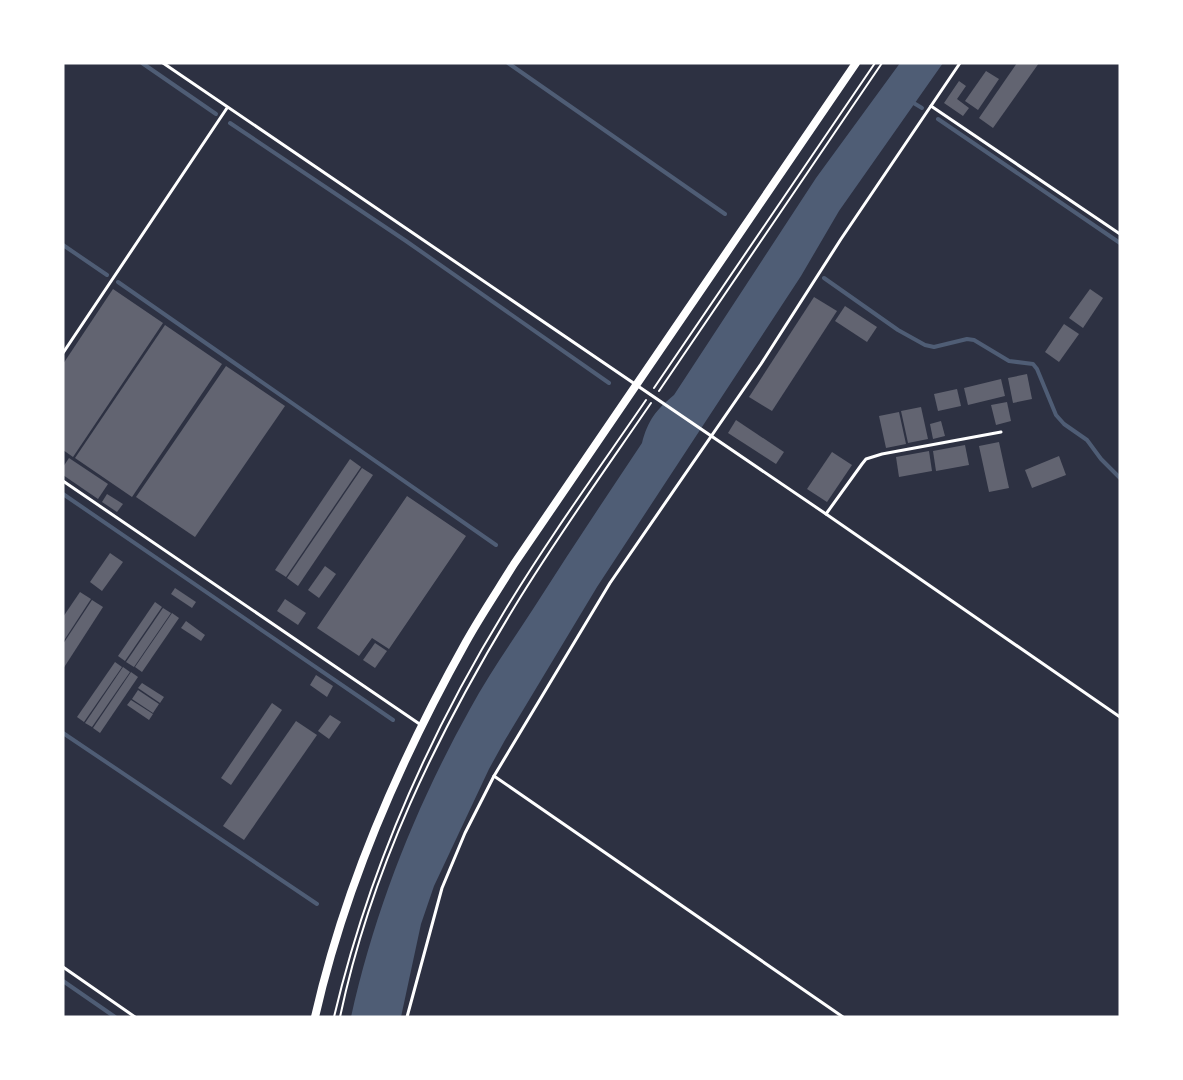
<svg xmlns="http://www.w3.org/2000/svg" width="1183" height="1080" viewBox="0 0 1183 1080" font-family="Cabin,sans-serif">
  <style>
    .water { fill: #4f5d75 }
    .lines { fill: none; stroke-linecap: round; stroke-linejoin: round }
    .stream { stroke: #4f5d75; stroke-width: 4 }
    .building { fill: #626471 }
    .path { stroke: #fff; stroke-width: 2 }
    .service { stroke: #fff; stroke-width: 3 }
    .tertiary { stroke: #fff; stroke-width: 8 }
  </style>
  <rect width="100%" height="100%" fill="#2d3142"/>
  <path class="water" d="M900,63h43l-104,148 -38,65 -204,311 -92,153 -16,29 -55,117 -13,38 -20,93h-50c24,-108 65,-211 119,-308 19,-35 43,-69 65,-103 35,-55 71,-109 107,-163 6,-23 14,-33 32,-48l142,-217z"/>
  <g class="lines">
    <g class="stream">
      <path d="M142,63l74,51"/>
      <path d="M508,63l217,151"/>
      <path d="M912,102l10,6"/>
      <path d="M938,119l182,124"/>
      <path d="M230,123l176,118 203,142"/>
      <path d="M63,245l44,30"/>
      <path d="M824,278l74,52 27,15 9,2 33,-8 7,1 35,21 24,3 4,5 19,46 8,9 23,16 14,19 19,19"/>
      <path d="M118,282l378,263"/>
      <path d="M63,494l330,226"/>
      <path d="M63,733l254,171"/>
      <path d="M63,981l52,36"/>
    </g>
  </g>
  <g class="building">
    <path d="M1017,63h22l-46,65 -14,-10z"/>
    <path d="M986,71l13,8 -21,31 -13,-9z"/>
    <path d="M959,81l7,5 -9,13 12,9 -6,8 -19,-13z"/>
    <path d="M113,289l50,34 -90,134 -10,-7v-86z"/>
    <path d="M1090,289l13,9 -20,30 -14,-10z"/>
    <path d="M814,297l23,14 -65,100 -23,-14z"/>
    <path d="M845,306l32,21 -10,15 -32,-21z"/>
    <path d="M1064,324l15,10 -20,28 -14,-10z"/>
    <path d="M165,325l57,39 -90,133 -57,-39z"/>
    <path d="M226,366l59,40 -90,131 -59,-40z"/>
    <path d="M1027,374l5,25 -19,4 -5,-25z"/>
    <path d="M1001,379l4,17 -37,9 -4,-17z"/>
    <path d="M957,389l4,17 -23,5 -4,-17z"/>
    <path d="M1007,402l4,19 -15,4 -5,-20z"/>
    <path d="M921,407l7,32 -20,4 -7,-32z"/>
    <path d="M899,412l7,32 -20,4 -7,-32z"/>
    <path d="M736,420l48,32 -8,12 -48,-31z"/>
    <path d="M941,421l4,15 -12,3 -3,-15z"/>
    <path d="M999,442l10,46 -20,4 -10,-46z"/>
    <path d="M965,445l4,20 -33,6 -3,-20z"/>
    <path d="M929,451l3,20 -33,6 -3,-20z"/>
    <path d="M832,452l20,13 -25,37 -20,-13z"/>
    <path d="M1059,456l7,19 -34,13 -7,-18z"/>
    <path d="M69,458l39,26 -10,15 -35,-24v-8z"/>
    <path d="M350,459l11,8 -75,110 -11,-7z"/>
    <path d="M362,468l11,7 -75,111 -11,-8z"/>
    <path d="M107,494l16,10 -6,8 -15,-10z"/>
    <path d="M407,496l59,40 -77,113 -17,-11 -13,18 -42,-28z"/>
    <path d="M110,553l13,9 -21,29 -12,-9z"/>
    <path d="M325,566l11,8 -17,24 -11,-8z"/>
    <path d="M175,588l21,14 -4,6 -21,-14z"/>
    <path d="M80,592l11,7 -28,43v-25z"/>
    <path d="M285,599l21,14 -8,12 -21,-14z"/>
    <path d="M92,600l11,7 -40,62v-25z"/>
    <path d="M155,602l7,5 -37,54 -7,-5z"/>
    <path d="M163,608l8,5 -37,54 -8,-5z"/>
    <path d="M172,613l7,5 -37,54 -7,-5z"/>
    <path d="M186,621l19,14 -4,6 -20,-13z"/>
    <path d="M375,643l12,8 -12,17 -12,-8z"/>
    <path d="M115,662l7,5 -38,55 -7,-5z"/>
    <path d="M123,667l7,5 -38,55 -7,-4z"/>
    <path d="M131,672l7,5 -38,56 -7,-5z"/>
    <path d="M316,675l17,11 -6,11 -17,-12z"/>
    <path d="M142,683l22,14 -4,6 -22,-15z"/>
    <path d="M138,690l21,14 -6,9 -21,-14z"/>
    <path d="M131,700l22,14 -4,6 -22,-15z"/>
    <path d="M272,703l10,7 -51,75 -10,-7z"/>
    <path d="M330,715l11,7 -12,17 -11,-8z"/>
    <path d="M296,721l21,14 -73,105 -21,-14z"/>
  </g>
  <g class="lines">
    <g class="path">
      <path d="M654,388l221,-325"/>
      <path d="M659,391l223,-328"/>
      <path d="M334,1017c34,-144 93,-279 170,-405 44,-73 94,-142 142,-212"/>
      <path d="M340,1017c31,-147 97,-283 175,-411 42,-69 90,-136 136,-203"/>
    </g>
    <g class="service">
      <path d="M163,63l663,451 294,203"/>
      <path d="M931,106l189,128"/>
      <path d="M63,353l164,-245"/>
      <path d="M63,481l358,244"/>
      <path d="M826,514l36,-50 4,-5 16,-5 119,-22"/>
      <path d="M494,776l349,241"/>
      <path d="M63,967l72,50"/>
      <path d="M407,1017l35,-129 23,-55 29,-57 116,-193 151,-219 80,-125 119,-176"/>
    </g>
    <path class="tertiary" d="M315,1017c30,-132 85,-257 151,-375 15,-27 32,-52 48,-78l342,-501"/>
  </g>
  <rect width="1183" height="1080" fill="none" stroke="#ffffff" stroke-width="129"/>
</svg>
